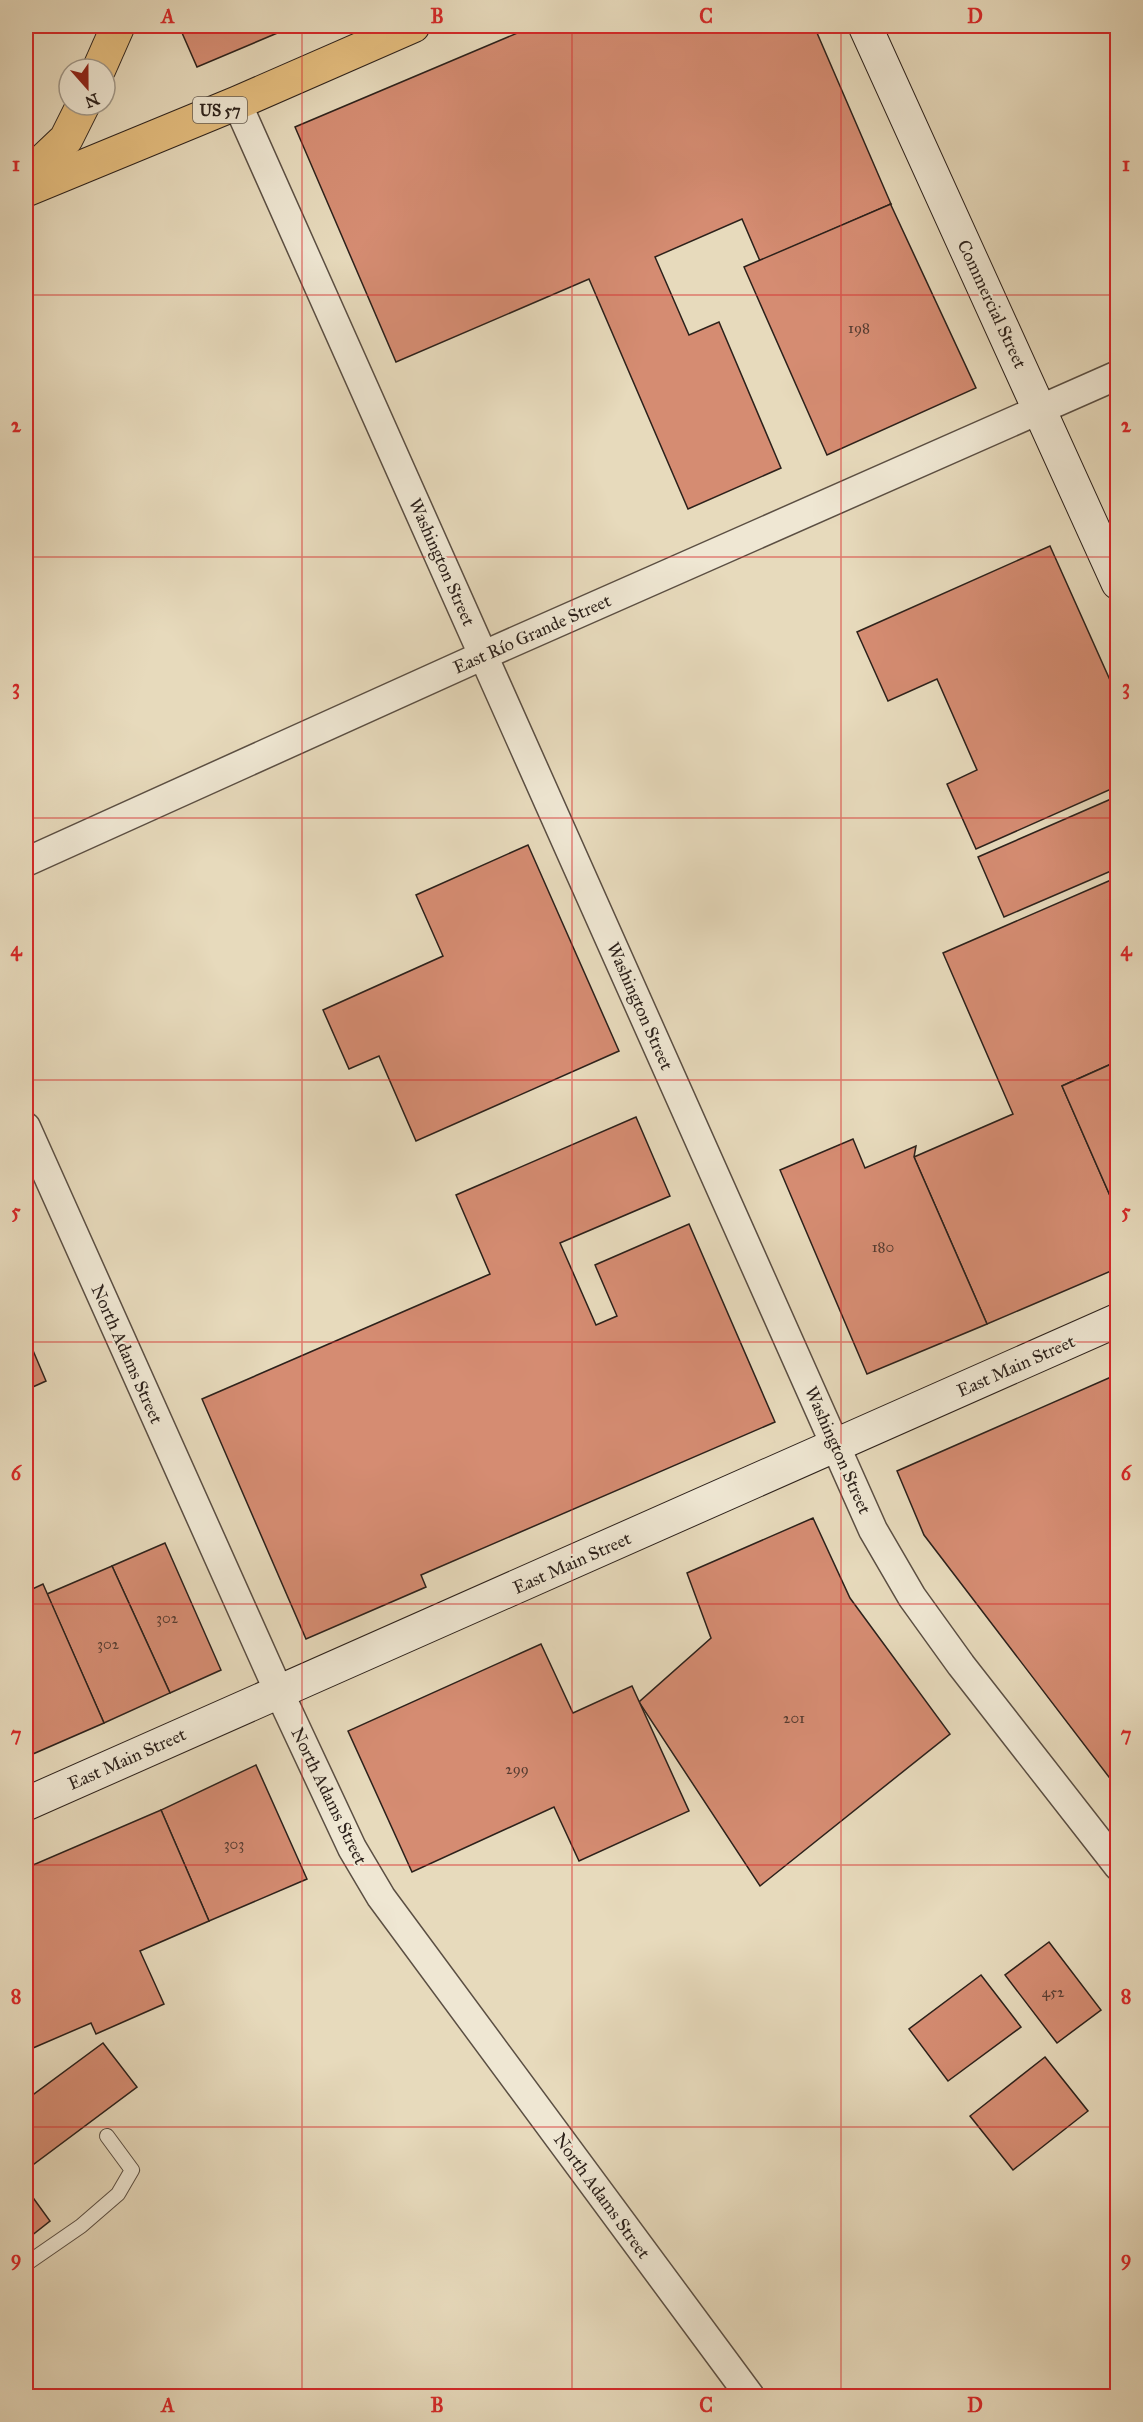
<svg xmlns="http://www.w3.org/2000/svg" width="1143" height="2422" viewBox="0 0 1143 2422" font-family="'IM FELL Great Primer',serif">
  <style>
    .building { fill: #d58c72; stroke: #2c211b; stroke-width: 1.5 }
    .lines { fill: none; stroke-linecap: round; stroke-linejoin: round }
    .lane-casing { stroke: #5b4f43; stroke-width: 16 }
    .street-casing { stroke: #5b4f43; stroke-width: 31 }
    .secondary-casing { stroke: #2c211b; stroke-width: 35 }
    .primary-casing { stroke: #2c211b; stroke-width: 35 }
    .lane { stroke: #efe7d3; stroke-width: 14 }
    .street { stroke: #efe7d3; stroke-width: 28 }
    .secondary { stroke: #efe7d3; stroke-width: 33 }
    .primary { stroke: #e4bd7e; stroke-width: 33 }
    .grid { fill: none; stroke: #d62828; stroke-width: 1.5; stroke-opacity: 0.55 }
    .labels { text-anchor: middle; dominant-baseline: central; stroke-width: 4.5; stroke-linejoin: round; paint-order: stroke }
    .number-label { font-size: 15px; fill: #563c31 }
    .shield { fill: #efe7d3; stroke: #665c52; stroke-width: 1.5 }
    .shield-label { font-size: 16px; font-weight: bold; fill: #2c211b }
    .street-label { font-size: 18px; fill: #2c211b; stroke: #efe7d3 }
    .neatline { fill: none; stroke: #d62828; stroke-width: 2 }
    .grid-label { font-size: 20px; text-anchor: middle; font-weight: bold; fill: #d62828 }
  </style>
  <rect width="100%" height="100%" fill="#e7dabc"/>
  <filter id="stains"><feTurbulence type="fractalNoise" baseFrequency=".00333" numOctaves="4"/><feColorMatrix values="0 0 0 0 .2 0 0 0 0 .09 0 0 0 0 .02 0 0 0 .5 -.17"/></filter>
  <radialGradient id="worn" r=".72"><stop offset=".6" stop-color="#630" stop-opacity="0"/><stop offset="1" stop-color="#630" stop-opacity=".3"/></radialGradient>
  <g class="building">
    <path d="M179,26h115l-97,41z"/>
    <path d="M534,26h280l77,178 -131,57 -18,-42 -87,38 34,78 30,-13 62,146 -93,41 -99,-230 -193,83 -101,-235z"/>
    <path d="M890,203l86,185 -149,67 -83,-188 147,-63z"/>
    <path d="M1050,546l68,152v88l-142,63 -29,-65 30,-14 -40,-91 -49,22 -31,-69z"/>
    <path d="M1118,796v72l-114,49 -26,-60z"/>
    <path d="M528,845l91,206 -203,90 -37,-85 -30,13 -26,-59 120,-54 -27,-61z"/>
    <path d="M1118,877v184l-56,25 56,128v54l-131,56 -73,-167 99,-43 -70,-161z"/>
    <path d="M1118,1061v153l-56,-128z"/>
    <path d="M636,1117l34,79 -110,47 36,82 21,-9 -22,-51 94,-41 86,198 -354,153 5,12 -120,52 -104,-240 288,-125 -34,-79z"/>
    <path d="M853,1139l12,29 51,-22 -2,11 73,167 -120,50 -87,-204z"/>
    <path d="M26,1334l20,47 -20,9z"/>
    <path d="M1118,1374v403l-6,4 -188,-246 -27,-64z"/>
    <path d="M813,1518l37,80 100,136 -190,152 -121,-184 72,-64 -24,-65z"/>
    <path d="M165,1543l56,127 -51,23 -58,-127z"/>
    <path d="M112,1566l58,127 -66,30 -57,-129z"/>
    <path d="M43,1584l61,139 -78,34v-165z"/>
    <path d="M541,1644l32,69 59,-27 57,125 -110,50 -25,-54 -142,65 -64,-141z"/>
    <path d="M256,1765l51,114 -98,42 -48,-111z"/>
    <path d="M161,1810l48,111 -69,30 24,53 -68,30 -5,-11 -65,28v-183z"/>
    <path d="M1049,1942l52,68 -44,33 -52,-68z"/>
    <path d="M981,1975l40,52 -73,54 -39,-52z"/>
    <path d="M103,2043l34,44 -111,83v-70z"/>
    <path d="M1045,2057l43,54 -75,59 -43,-54z"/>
    <path d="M26,2188l24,33 -24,19z"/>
  </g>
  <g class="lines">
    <defs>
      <path id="lane" d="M26,2264l55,-38 37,-32 14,-24 -25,-34"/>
      <g id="street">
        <path d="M237,103l636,1427 39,67 49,68 157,201"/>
        <path d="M26,862l458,-207 634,-280"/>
        <path d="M26,1127l253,565 73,156 29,49 369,499"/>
      </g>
      <g id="secondary">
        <path d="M865,26l253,557"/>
        <path d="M26,1804l1092,-484"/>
      </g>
      <g id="primary">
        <path d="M99,69l19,-43"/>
        <path d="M26,177l40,-38 17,-34"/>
        <path d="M26,190l211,-87 176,-77"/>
      </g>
    </defs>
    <use href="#lane" class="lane-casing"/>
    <use href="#street" class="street-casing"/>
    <use href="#secondary" class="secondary-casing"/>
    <use href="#primary" class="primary-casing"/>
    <use href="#lane" class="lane"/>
    <use href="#street" class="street"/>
    <use href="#secondary" class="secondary"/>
    <use href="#primary" class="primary"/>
  </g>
  <path class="grid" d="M302,26v2370M572,26v2370M841,26v2370M26,295h1092M26,557h1092M26,818h1092M26,1080h1092M26,1342h1092M26,1604h1092M26,1865h1092M26,2127h1092"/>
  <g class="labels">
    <g class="number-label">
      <text x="859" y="328">198</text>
      <text x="883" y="1247">180</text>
      <text x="167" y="1618">302</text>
      <text x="108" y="1644">302</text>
      <text x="794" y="1718">201</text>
      <text x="517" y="1769">299</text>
      <text x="234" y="1844">303</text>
      <text x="1053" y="1992">452</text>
    </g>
    <rect class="shield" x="193" y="97" width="54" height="26" rx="4.5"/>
    <g class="shield-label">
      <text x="220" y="110">US 57</text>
    </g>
    <g class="street-label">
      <text transform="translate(992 304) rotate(65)">Commercial Street</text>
      <text transform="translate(442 562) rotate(66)">Washington Street</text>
      <text transform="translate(532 634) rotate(-24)">East Río Grande Street</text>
      <text transform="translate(640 1006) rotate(66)">Washington Street</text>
      <text transform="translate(127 1354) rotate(66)">North Adams Street</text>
      <text transform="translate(1016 1366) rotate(-24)">East Main Street</text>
      <text transform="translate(838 1450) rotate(66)">Washington Street</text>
      <text transform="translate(572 1563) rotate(-24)">East Main Street</text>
      <text transform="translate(127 1759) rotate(-24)">East Main Street</text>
      <text transform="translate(329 1796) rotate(64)">North Adams Street</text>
      <text transform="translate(602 2196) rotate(54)">North Adams Street</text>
    </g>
  </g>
  <rect width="1143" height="2422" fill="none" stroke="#e7dabc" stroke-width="66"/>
  <g transform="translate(87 87) rotate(159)"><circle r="28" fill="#efe7d3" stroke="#a19889" stroke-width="1.5"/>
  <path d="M0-4.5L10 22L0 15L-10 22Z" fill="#8f2418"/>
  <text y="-9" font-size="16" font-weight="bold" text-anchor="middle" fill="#2c211b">N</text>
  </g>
  <rect x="33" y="33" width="1077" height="2356" class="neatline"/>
  <g class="grid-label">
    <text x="168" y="23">A</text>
    <text x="437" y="23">B</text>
    <text x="706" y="23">C</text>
    <text x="975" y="23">D</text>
    <text x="16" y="171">1</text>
    <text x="1126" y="171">1</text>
    <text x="16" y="432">2</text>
    <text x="1126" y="432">2</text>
    <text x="16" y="694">3</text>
    <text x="1126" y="694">3</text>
    <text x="16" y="956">4</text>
    <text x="1126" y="956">4</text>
    <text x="16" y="1218">5</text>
    <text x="1126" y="1218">5</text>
    <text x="16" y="1480">6</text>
    <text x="1126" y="1480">6</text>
    <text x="16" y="1741">7</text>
    <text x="1126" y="1741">7</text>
    <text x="16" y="2003">8</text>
    <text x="1126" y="2003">8</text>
    <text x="16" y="2265">9</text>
    <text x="1126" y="2265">9</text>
    <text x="168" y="2412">A</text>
    <text x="437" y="2412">B</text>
    <text x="706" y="2412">C</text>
    <text x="975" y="2412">D</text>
  </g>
  <rect width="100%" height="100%" filter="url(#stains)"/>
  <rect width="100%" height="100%" fill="url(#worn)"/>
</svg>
